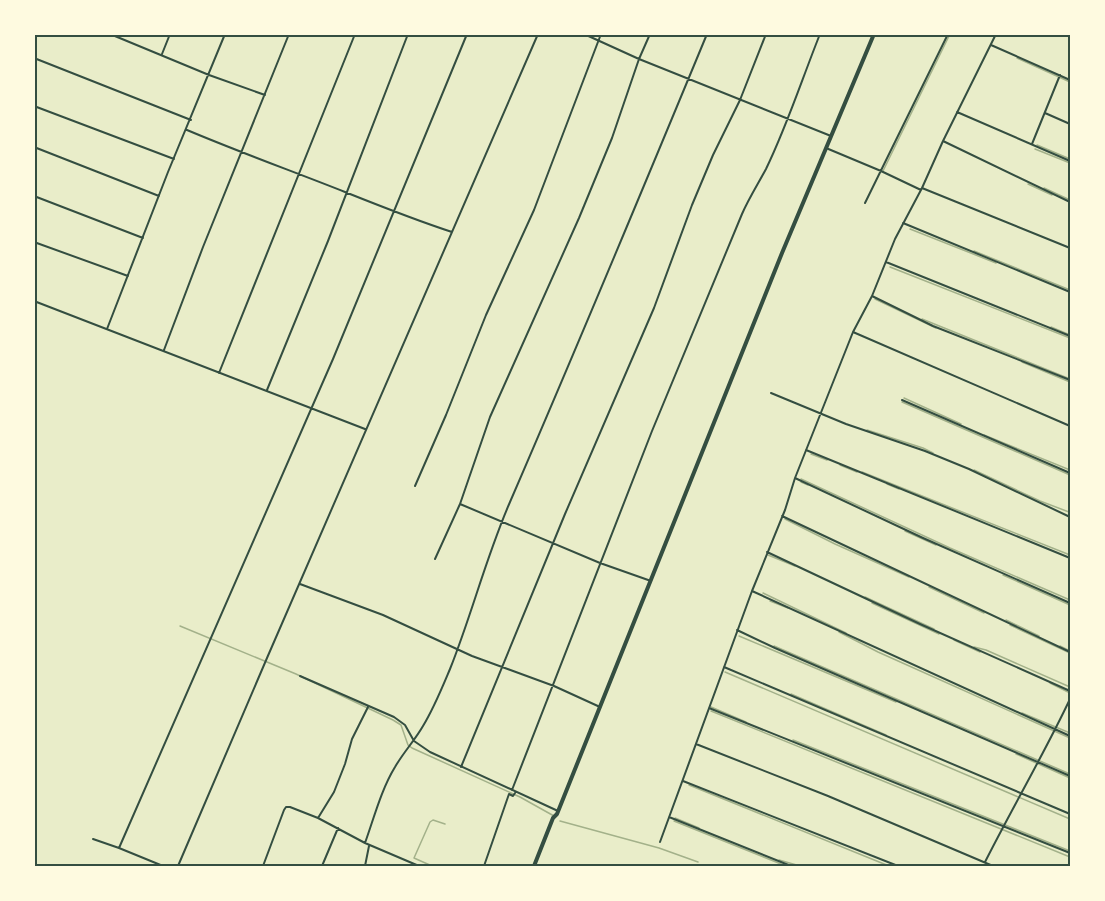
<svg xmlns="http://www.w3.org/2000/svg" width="1105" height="901" font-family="'IBM Plex Sans',sans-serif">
  <rect width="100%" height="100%" fill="#e9edc9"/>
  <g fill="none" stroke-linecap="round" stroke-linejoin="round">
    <path stroke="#a3b18a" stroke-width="1.5" d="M1017 58 1070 82
      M1037 145 1070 159
      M1035 149 1070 163
      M883 171 950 34
      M1028 184 1052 195
      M1044 188 1070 200
      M910 229 996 263
      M974 251 1070 290
      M890 267 1070 338
      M875 299 936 328
      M922 319 1070 379
      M1051 327 1070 335
      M1022 362 1070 382
      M904 398 961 424
      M902 402 1070 475
      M867 430 923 448 933 453
      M984 435 1070 470
      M811 454 827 460
      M840 465 857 472
      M974 470 1040 501 1069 512
      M862 472 1070 555
      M801 479 950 548 1070 600
      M801 482 808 485
      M887 484 899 489
      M785 519 835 544 909 577
      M905 531 936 545
      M768 555 795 566
      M1003 575 1070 605
      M929 587 984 613
      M763 593 846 633
      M865 597 934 629
      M770 601 788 608
      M872 603 939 634
      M1006 620 1039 636
      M1010 625 1070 653
      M180 626 296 674 393 720 401 725 408 745 412 748 520 797 554 816
      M839 632 878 652 1070 738
      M739 636 896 702
      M954 640 980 652
      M774 646 1070 774
      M1060 646 1070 651
      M974 647 986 650 1070 687
      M725 672 1070 819
      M1050 683 1070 693
      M791 694 886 735
      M711 707 746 722
      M711 711 1070 857
      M1022 713 1070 733
      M793 740 1070 851
      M1016 754 1070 778
      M689 785 889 866
      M675 818 699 828
      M560 821 659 848 698 862
      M674 821 786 866
      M779 860 800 866
      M432 866 414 858 430 822 433 820 445 824"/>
    <path stroke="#344e41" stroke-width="2" d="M110 34 209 75 265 95
      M584 34 639 59 831 136
      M1069 34 1070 35
      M991 45 1070 80
      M162 54 170 34
      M34 58 191 120
      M34 106 174 159
      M957 112 1070 161
      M1045 113 1070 124
      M187 130C239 152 292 171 345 192 380 206 415 220 452 232
      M943 141 1070 202
      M1032 144 1060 75
      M34 147 159 196
      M826 148 881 171 921 190
      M922 188 1070 248
      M34 196 143 238
      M865 203 948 34
      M903 223 1070 292
      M34 242 128 276
      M886 262 1070 336
      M872 296 933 326 1070 380
      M34 301 365 429
      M107 329 168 172 225 34
      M853 332 1070 426
      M164 350 203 247 289 34
      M219 373 355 34
      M267 390 328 241 408 34
      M771 393 846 424 925 451 969 469 1070 517
      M902 400 1070 473
      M806 450 1070 558
      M795 478 923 538 1070 603
      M415 486 446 415 486 315 534 210 601 34
      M460 504 600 563 651 581
      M782 516 1070 652
      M767 552 920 624 1070 691
      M435 559 460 504 490 417 579 218 612 138 639 59 650 34
      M300 584 383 615 472 656 554 686 600 707
      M752 591 1070 736
      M737 630 775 648 1070 776
      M724 667 1070 814
      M300 676 394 717 405 725 414 741 430 752 558 811
      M709 708 1070 853
      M696 744 828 796 993 866
      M461 767 565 514 654 308 692 205 713 155 740 100 766 34
      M683 781 898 866
      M512 790 652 431 742 214C749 198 758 184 766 169 787 126 802 79 820 34
      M669 817 791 866
      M318 818 334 792 345 764 352 739 368 707
      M93 839 119 848
      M660 842 752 591 785 510 795 478 853 332 872 296 895 239 922 188 943 141 996 34
      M365 843C374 818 381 790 395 767 403 753 415 740 423 726 434 708 442 688 450 669 472 614 486 557 510 502 577 347 642 191 707 34
      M163 866 119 848 333 359 467 34
      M178 866 267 658 538 34
      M263 866 284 810 286 807H290L318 818 365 843 419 866
      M322 866 338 828
      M365 866 369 846
      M484 866 509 794 513 796 515 793
      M983 866C1011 810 1043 756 1070 699"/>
    <path stroke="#344e41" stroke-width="4" d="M534 866 553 818 557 814 782 253 874 34"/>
  </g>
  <rect width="1105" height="901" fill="none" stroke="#fefae0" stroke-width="72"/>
  <rect x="36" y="36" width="1033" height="829" fill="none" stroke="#344e41" stroke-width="2"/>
</svg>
